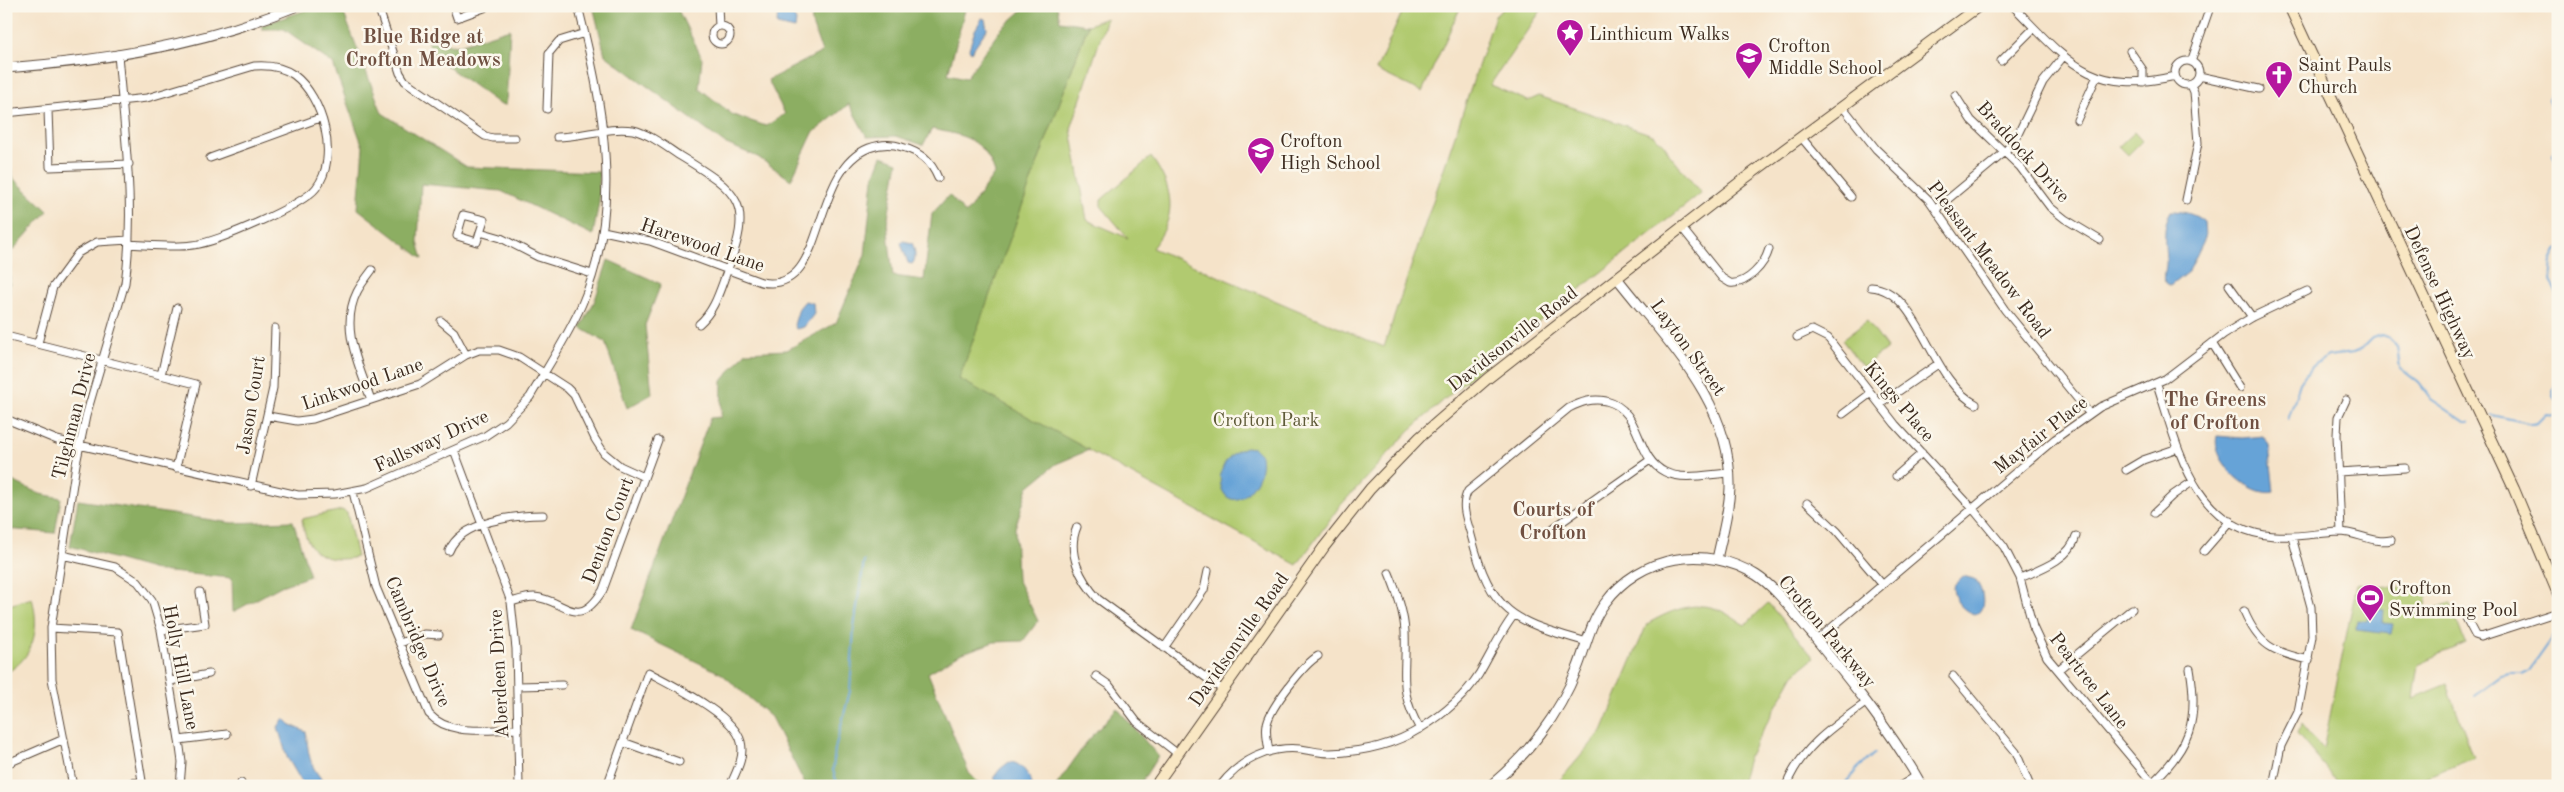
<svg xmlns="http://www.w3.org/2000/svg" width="2564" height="792" font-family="'Old Standard TT',serif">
  <rect width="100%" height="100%" fill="#fbf7ec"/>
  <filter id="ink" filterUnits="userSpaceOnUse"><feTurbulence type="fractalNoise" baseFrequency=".02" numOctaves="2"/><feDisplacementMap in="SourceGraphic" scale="10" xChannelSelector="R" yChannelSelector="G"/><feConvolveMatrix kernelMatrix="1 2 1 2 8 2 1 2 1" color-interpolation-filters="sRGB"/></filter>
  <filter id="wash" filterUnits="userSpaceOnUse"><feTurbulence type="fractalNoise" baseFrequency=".0096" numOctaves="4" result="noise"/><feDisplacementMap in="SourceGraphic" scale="20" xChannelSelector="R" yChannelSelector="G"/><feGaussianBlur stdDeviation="1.12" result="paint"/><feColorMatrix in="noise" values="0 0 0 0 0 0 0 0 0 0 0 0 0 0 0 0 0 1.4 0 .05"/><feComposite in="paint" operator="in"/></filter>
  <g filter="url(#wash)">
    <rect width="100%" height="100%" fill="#f5e3c9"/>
    <path fill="#b1ca70" stroke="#767a47" d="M1405 6H1461L1422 92 1376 70Z
      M1506 6H1544L1490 85 1528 101 1539 96 1653 135 1664 144 1669 154 1701 193 1479 369 1409 431 1339 507 1297 565 958 379 1088 25 1107 18 1071 129 1087 220 1128 238 1101 206V200L1151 157C1174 188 1178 217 1152 248L1384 347 1495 16Z
      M2134 132 2142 141 2128 155 2119 146Z
      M1867 321 1887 348 1863 367 1842 340Z
      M342 510 347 513 357 557C324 564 306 553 302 519Z
      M2357 583 2428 591 2425 612 2450 603 2465 643 2418 664 2413 698 2447 684 2474 758 2402 786H2341L2297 734 2302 724 2323 750Z
      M32 598C40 628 35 657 6 673V606Z
      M1768 603 1814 658 1794 674 1749 755 1740 786H1555L1602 731 1647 624C1666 613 1691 601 1714 608 1725 611 1735 620 1745 625Z"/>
    <path fill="#8cae62" stroke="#646c40" d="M318 6H341L382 113 467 167 599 172V202L593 235 501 191 421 184 418 242 423 259 358 209 363 147 333 64 284 29H262V25Z
      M593 6H676L702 58 699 88 733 115 766 126 785 114 768 80 822 52 812 24 811 6H966L948 74 966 78 1001 29 1027 6H1057L1060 21 1088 25 959 379 1089 450 1056 464 1028 487 1015 528 1017 579 1038 621 1023 641 994 642 960 654 928 673 969 773 982 786H806L771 717 722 674 631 630 710 418 721 417 722 381 746 352 787 350 836 323 865 255 873 179 882 156 898 162 887 223 893 276 924 280 932 214 949 195 966 214 995 173C983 138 966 136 932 129L923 145 896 136 867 137 849 104 813 133 791 180 758 157 724 143 605 55Z
      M510 29 506 105 499 104 433 56 428 40 456 46Z
      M6 156 14 179 48 211 11 252 9 295H6Z
      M608 260 661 284 645 325 652 394 627 408 605 342 581 328 595 300Z
      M6 478 40 494 61 498 55 533 6 529Z
      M78 500 232 523 293 521 310 576 281 586 233 612 232 578 159 571 70 546Z
      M1117 708 1158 756 1139 786H1056L1086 743Z"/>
    <path fill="#66a3d7" stroke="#50667a" d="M778 6H788L796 21 795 29 777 25Z
      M982 18 985 19 987 29 971 52 969 49 975 30Z
      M2171 211C2182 211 2196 214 2204 222L2205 238 2189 271 2170 286 2165 283C2163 275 2167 267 2166 259 2165 244 2162 225 2171 211Z
      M903 241 912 243C915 249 917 259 912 264L908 263 901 243Z
      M805 301 813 303 814 314 804 327 796 329 794 325 799 308Z
      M2217 436 2242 438 2263 436 2269 445 2274 492C2251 498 2210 460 2217 436Z
      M1246 447 1254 448 1261 455C1263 467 1260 478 1252 488 1223 525 1201 462 1246 447Z
      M1963 576 1974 579C1982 586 1987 605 1978 613L1974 614C1961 610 1953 599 1953 586Z
      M2369 608 2384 610 2383 623 2393 624 2391 634 2356 630 2357 620 2367 621Z
      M284 718 291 725 306 732C309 757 309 767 328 786H304L287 757 278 727Z
      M1009 762C1021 762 1030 775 1032 786H998L994 777 1000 769Z"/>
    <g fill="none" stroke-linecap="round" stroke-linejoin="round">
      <path stroke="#66a3d7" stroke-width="2" d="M2558 91 2551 94 2548 99C2555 117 2561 137 2553 155L2558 164
        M2558 249 2552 260 2550 280 2558 296
        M2558 301 2556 311 2558 316
        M2558 379C2554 388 2550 393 2558 402
        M2492 415 2533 424 2537 423 2545 415 2558 416
        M2288 420 2300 383 2312 366 2328 356 2353 353 2360 350 2372 338 2382 335 2388 337 2397 347 2400 368 2419 383 2431 399 2465 422H2470
        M2474 696 2501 676 2508 674H2522L2530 670 2558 630
        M838 786 833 770 835 749 850 691 854 627 864 561
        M1843 786 1858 768 1875 753"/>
    </g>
  </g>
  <g filter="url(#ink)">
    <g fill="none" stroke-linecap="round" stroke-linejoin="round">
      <defs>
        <path id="minor" d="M378 6 400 73 405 81 485 136 493 138H515
          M453 6 457 18 484 8 483 6
          M718 6 719 26
          M2013 6C2067 61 2091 96 2175 76
          M712 35a9 9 0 1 1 18 0a9 9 0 1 1-18 0Z
          M2130 51 2143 70V82
          M2175 73a12 12 0 1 1 24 0a12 12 0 1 1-24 0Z
          M2001 61 2034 28
          M2191 62 2209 10
          M2199 76 2259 89
          M1955 95 1971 120 2020 167 2050 207 2065 219 2100 240
          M1842 106 1876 149 1929 200 2005 310 2089 413
          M547 109 549 53 559 41 585 33
          M48 110 50 167 129 164
          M6 113 147 98 254 66C267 65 283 67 294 75 323 97 340 158 316 188 303 205 216 243 193 245 173 248 150 245 129 244
          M2077 120 2097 76
          M557 137C582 137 609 126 633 130 650 134 666 147 680 156 741 193 754 203 726 274 719 293 714 311 699 324
          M1801 137 1851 197
          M210 158 320 118
          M2186 200 2198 143 2194 92 2191 85
          M1936 209 2005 152 2018 134 2043 82 2063 57
          M1682 228 1722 278 1730 283C1747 285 1765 264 1769 249
          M603 231 650 241 761 282C829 296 808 172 869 148 880 144 891 143 902 147 920 152 931 161 938 178
          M480 232 477 242 457 236 463 215 484 220 480 232 501 238 538 257 592 274
          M2229 285 2252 317
          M1871 287C1920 290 1930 381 1976 404
          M441 321 454 332 466 355
          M6 336 196 384 176 468
          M1797 337 1812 330 1828 338 1895 424 1973 509 2004 547 2020 578 2033 627 2047 657 2155 786
          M38 343 53 287 78 253 97 242 129 240
          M2212 343 2240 388
          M161 375 177 308
          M2157 384C2178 447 2193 530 2274 536 2296 538 2318 533 2339 532 2358 532 2373 544 2391 540
          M371 400C360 367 339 328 357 292 361 284 367 277 372 270
          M1880 404 1938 364
          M1843 414 1871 393
          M268 416 297 421 313 419 420 384 466 355 479 350H499L519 357 567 388 574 395 595 439 604 453 620 466 644 477
          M6 419 57 440 298 495 335 494 367 488 485 436 506 422 530 397C548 366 568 336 582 304 624 207 603 105 578 6
          M454 450 511 602 516 649 519 786
          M2126 470 2143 460 2178 448
          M2338 472 2405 468
          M1896 476 1922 453
          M251 486 273 388 275 328
          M353 492 376 587 429 714C450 737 489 729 518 729
          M1807 503 1837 531 1882 584
          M2154 513 2173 495 2192 482
          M1077 527C1066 553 1081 580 1098 599L1223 690
          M1552 529 1650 460
          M2341 532 2337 435 2338 417 2346 400
          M449 551C461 521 516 515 543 515
          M2204 551 2230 521
          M62 555 115 567 138 582 152 600 161 630 179 740 182 762 180 786
          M1389 573C1397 592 1404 611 1405 632 1407 674 1397 689 1420 729
          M2020 578C2041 569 2070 559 2076 536
          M511 602C518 600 527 597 534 597 565 599 577 632 603 590L658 440
          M2244 611C2259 646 2273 652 2309 660
          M2466 618 2475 635 2481 637 2558 612
          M51 628 118 632 142 781 118 786
          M161 630 205 624 200 592
          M1817 640 2055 439 2100 407 2165 379 2224 334 2252 317 2307 291
          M1587 642C1513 621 1491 614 1471 535 1467 520 1460 505 1468 491L1569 408C1581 402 1592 398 1606 401 1643 410 1634 457 1665 472 1683 481 1710 474 1730 473
          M400 643 425 634 439 635
          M1164 648 1204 590 1208 571
          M2058 670 2132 609
          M1096 676 1109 685 1137 722 1178 754
          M1953 676 2016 752 2030 786
          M170 681 209 674
          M517 686 562 685
          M179 740 227 734
          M623 742 679 762
          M1269 752C1268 743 1265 733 1267 724 1270 708 1304 664 1318 656
          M6 764 64 739
          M2152 783C2190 747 2199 721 2190 669
          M181 784 195 786
          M73 786 52 679 51 628 76 464 86 416 125 283C136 206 124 131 118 54
          M241 786V783
          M607 786 648 672C672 685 735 715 741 742 745 757 736 772 730 786
          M1220 786C1239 761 1268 746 1300 749 1310 750 1319 753 1330 753 1362 752 1394 745 1421 728 1444 714 1465 696 1479 674 1491 654 1500 633 1514 615
          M1786 786C1801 747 1835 725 1867 702
          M1900 786 1916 776
          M2273 786 2281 746 2298 712 2312 636 2311 607 2292 537"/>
        <path id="tertiary" d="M6 68C102 61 208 43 297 6
          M1617 278C1666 341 1732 402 1730 488 1729 512 1722 535 1717 559
          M1490 786C1529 753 1558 717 1577 669 1586 647 1590 623 1605 603 1640 555 1706 544 1756 575 1778 589 1794 614 1811 633 1851 682 1891 730 1922 786"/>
        <path id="secondary" d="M2289 6 2514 489 2558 594
          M1155 786 1324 547 1370 489 1420 437 1487 379 1740 182 1979 6"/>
      </defs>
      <use href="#minor" stroke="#574638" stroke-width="9"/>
      <use href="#tertiary" stroke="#574638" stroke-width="11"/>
      <use href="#secondary" stroke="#574638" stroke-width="12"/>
      <use href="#minor" stroke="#fff" stroke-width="7"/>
      <use href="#tertiary" stroke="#fff" stroke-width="9"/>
      <use href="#secondary" stroke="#f9e7c3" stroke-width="10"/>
    </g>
  </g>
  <defs>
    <symbol id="sight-pin" viewBox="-11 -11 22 30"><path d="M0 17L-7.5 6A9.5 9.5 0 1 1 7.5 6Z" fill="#b5179e" stroke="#fbf7ec"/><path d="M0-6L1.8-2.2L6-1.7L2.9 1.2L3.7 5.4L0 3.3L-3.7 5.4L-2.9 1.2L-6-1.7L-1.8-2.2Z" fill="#fff"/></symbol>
    <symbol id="school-pin" viewBox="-11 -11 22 30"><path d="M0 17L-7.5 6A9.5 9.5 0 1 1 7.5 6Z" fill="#b5179e" stroke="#fbf7ec"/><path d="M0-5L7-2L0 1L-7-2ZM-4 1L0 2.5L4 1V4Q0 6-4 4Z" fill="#fff"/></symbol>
    <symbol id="church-pin" viewBox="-11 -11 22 30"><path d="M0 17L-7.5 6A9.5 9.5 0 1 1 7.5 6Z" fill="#b5179e" stroke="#fbf7ec"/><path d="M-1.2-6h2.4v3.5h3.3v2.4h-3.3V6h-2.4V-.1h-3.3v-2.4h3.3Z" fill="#fff"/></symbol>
    <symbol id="stadium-pin" viewBox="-11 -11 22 30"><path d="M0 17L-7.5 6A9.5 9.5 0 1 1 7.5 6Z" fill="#b5179e" stroke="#fbf7ec"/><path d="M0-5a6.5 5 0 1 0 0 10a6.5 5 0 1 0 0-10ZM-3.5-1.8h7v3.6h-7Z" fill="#fff"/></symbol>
  </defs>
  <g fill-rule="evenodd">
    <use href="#sight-pin" x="1554" y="17" width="32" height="43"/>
    <use href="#school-pin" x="1733" y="40" width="32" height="43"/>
    <use href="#church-pin" x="2263" y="59" width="32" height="43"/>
    <use href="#school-pin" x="1245" y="135" width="32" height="43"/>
    <use href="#stadium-pin" x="2354" y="582" width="32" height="43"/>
  </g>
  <g text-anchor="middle" stroke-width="5" stroke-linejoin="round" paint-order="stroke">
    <g font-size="19" fill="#3b2a1e" stroke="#fbf7ec" text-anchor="start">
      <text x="1589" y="40">Linthicum Walks</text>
      <text x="1768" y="52">Crofton<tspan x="1768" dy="22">Middle School</tspan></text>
      <text x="2298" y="71">Saint Pauls<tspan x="2298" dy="22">Church</tspan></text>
      <text x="1280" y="147">Crofton<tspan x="1280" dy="22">High School</tspan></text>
      <text x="2389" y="594">Crofton<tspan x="2389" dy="22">Swimming Pool</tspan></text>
    </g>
    <g font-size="19" fill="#3b2a1e" stroke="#fbf7ec">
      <text transform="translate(2024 151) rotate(48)" y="7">Braddock Drive</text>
      <text transform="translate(703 244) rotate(19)" y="7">Harewood Lane</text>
      <text transform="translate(1990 259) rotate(53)" y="7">Pleasant Meadow Road</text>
      <text transform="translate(2441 292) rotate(65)" y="7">Defense Highway</text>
      <text transform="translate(1512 338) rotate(-38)" y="7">Davidsonville Road</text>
      <text transform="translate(1689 347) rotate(54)" y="7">Layton Street</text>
      <text transform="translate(362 383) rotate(-19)" y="7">Linkwood Lane</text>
      <text transform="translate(1900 401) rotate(50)" y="7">Kings Place</text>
      <text transform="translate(250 405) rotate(-81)" y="7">Jason Court</text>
      <text transform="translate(73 416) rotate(-76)" y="7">Tilghman Drive</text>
      <text transform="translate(2040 434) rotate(-38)" y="7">Mayfair Place</text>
      <text transform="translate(431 440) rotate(-25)" y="7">Fallsway Drive</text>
      <text transform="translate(607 530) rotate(-69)" y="7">Denton Court</text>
      <text transform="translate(1828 631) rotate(50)" y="7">Crofton Parkway</text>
      <text transform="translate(1238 639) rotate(-55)" y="7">Davidsonville Road</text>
      <text transform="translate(419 641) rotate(67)" y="7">Cambridge Drive</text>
      <text transform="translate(182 667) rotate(79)" y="7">Holly Hill Lane</text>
      <text transform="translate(498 674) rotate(-93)" y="7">Aberdeen Drive</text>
      <text transform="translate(2090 680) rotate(52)" y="7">Peartree Lane</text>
    </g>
    <g font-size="19" fill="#5e5a37" stroke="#fbf7ec">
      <text x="1266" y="426">Crofton Park</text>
    </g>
    <g font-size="20" font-weight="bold" fill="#705041" stroke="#fbf7ec">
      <text x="423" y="43">Blue Ridge at<tspan x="423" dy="23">Crofton Meadows</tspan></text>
      <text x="2215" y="406">The Greens<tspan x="2215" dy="23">of Crofton</tspan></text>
      <text x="1553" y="516">Courts of<tspan x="1553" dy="23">Crofton</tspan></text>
    </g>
  </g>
  <rect width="2564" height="792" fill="none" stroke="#fbf7ec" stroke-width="25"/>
</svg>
